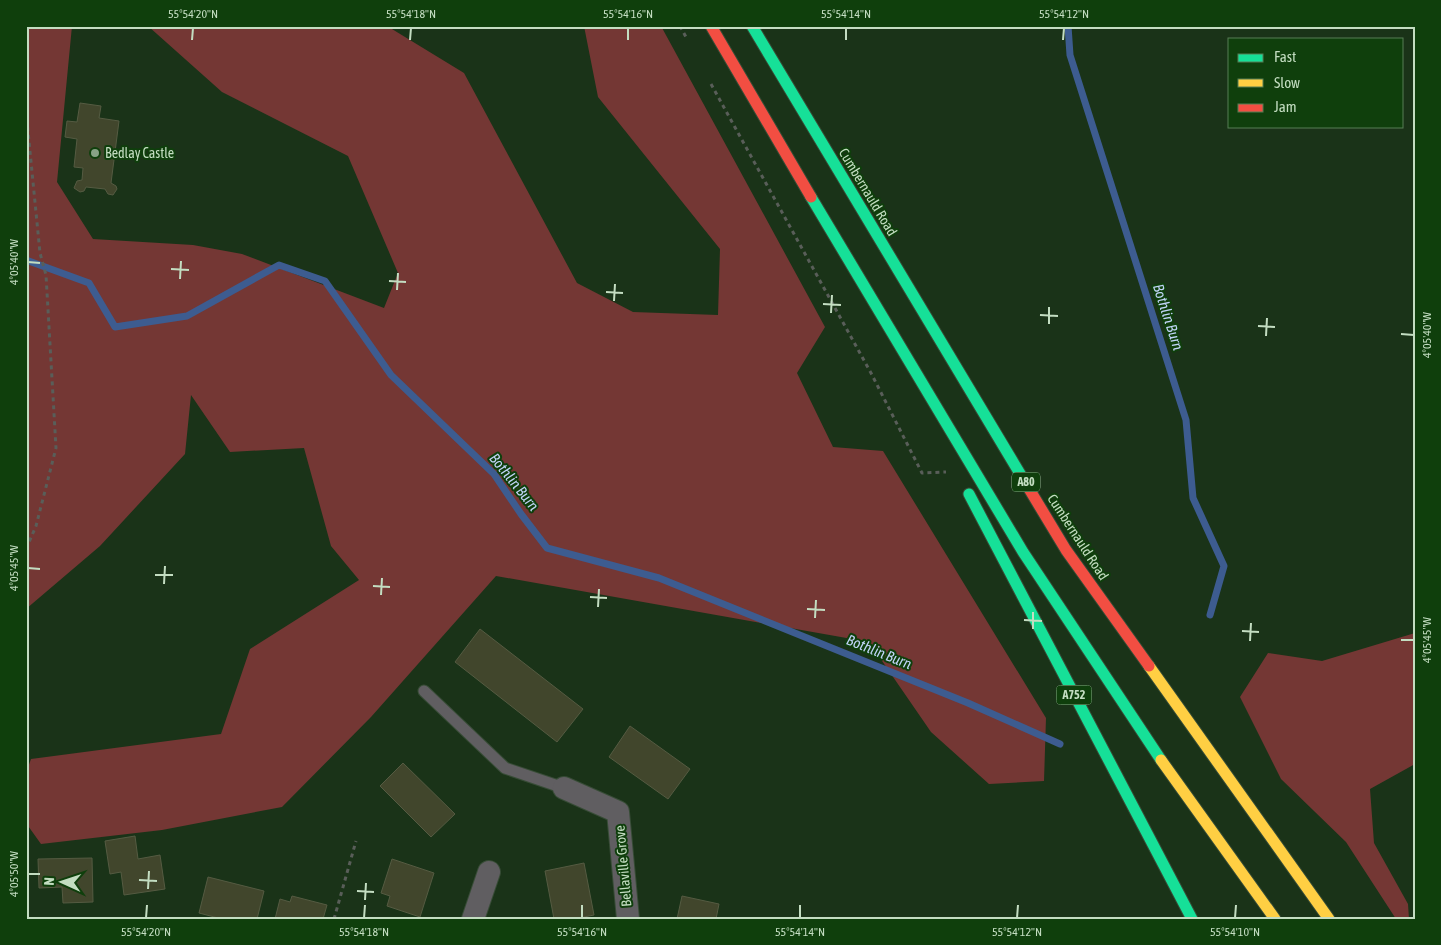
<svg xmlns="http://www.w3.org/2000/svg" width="1441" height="945" font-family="'Asap Condensed',sans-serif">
  <rect width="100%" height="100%" fill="#1a3318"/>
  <path fill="#743734" d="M26 26H72L57 182 93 239 193 245 242 254 384 308 398 273 348 156 222 92 148 26H387L464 73 577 283 633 312 718 315 720 249 598 97 584 26H661L825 327 797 373 833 447 883 451 1046 718 1044 781 989 784 931 732 869 642 496 576 371 717 282 807 162 830 41 844 26 823V773L31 759 221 734 250 649 359 580 331 546 304 448 230 452 191 395 185 454 100 546 26 609Z
    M1415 633V764L1370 789 1374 843 1408 904 1409 919H1396L1346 842 1281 779 1240 697 1268 653 1322 661Z"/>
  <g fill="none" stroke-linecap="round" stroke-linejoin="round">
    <path stroke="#3d5c90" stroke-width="7" d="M1068 26 1070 55 1186 420 1193 498 1224 566 1210 615
      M26 260 89 283 115 327 187 316 279 265 325 281 391 375 494 474 521 514 547 548 659 578 968 703 1060 744"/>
  </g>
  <path fill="#41462c" stroke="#555b42" d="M80 103 101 106 99 118 119 121 111 183 116 186 117 189 113 195 108 194 105 189 86 187 84 191 80 192 74 188 77 181 82 180 83 168 74 167 77 139 65 137 67 121 77 122Z
    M480 629 583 709 557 742 455 662Z
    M630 726 690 769 668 799 609 757Z
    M403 763 455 814 431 837 380 786Z
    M135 836 138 859 160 855 165 889 124 895 121 872 110 874 105 841Z
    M92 858 93 902 63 903 62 887 39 888 38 859Z
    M392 859 434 873 420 917 387 906 390 896 381 893Z
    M584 863 594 915 574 919H554L545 871Z
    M208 877 264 891 257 919H222L199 913Z
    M292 896 327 905 323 919H275L280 899 290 902Z
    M682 896 719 904 716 919H677Z"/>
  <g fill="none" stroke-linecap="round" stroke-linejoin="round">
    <defs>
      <path id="lane" d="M424 691 505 768 564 788"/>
      <path id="street" d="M564 788 618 812 628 919
        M473 919 489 872"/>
      <path id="fast" d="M752 26 1028 487
        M811 197 1023 552 1161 760
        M969 494 1192 919"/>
      <path id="slow" d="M1149 666 1329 919
        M1161 760 1275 919"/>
      <path id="jam" d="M711 26 811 197
        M1028 487 1066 550 1149 666"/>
    </defs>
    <use href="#lane" stroke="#374c36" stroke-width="13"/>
    <use href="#street" stroke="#374c36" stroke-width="24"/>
    <use href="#fast" stroke="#374c36" stroke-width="13"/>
    <use href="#slow" stroke="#374c36" stroke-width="13"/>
    <use href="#jam" stroke="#374c36" stroke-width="13"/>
    <path stroke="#595e59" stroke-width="3" stroke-dasharray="4 4" stroke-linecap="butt" d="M680 26 687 39
      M711 84 871 373 922 473 946 472
      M26 111 40 253 46 275 56 448 36 526 26 549
      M334 919 356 841"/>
    <use href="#lane" stroke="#605e61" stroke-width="11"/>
    <use href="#street" stroke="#605e61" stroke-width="22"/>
    <use href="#fast" stroke="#16e098" stroke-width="11"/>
    <use href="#slow" stroke="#ffcf43" stroke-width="11"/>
    <use href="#jam" stroke="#f24e42" stroke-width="11"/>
  </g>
  <path fill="none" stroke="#c3ddc1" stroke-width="2" d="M192 40 193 28M410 40 411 28M628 40V28M846 40V28M1063 40 1064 28M28 262 40 263M171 269 189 270M180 279 181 261M389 281 406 282M397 290 398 273M606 292 623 293M614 301 615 284M823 304 841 305M831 313 832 295M1040 315 1058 316M1049 324V307M1258 326 1275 327M1401 334 1414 335M1266 336 1267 318M28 568 40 569M155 575H173M164 584 165 566M373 586 390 587M381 595 382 578M590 597 607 598M598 607 599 589M807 609 825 610M815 618 816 600M1024 620 1042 621M1033 629V612M1242 631 1259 632M1401 640H1414M1250 641 1251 623M28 874H40M139 880 157 881M148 889 149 871M357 891 374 892M365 900 366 883M146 918 147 905M364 918 365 905M582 918V905M800 918V905M1017 918 1018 905M1235 918 1236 905"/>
  <circle fill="#88a286" stroke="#0f3f0c" stroke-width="2" cx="95" cy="153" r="5"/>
  <g text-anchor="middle" stroke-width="4" stroke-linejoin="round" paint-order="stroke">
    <g fill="#0f3f0c" stroke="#8dae8b" stroke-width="1">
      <rect x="1012" y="472.5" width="28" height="19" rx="4"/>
      <rect x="1056.5" y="685.5" width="35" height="19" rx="4"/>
    </g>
    <g font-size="12" font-weight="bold" fill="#c3ddc1">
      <text x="1026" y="486">A80</text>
      <text x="1074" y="699">A752</text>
    </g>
    <g font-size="14" fill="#c3ddc1" stroke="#0f3f0c" text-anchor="start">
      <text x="105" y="158">Bedlay Castle</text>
    </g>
    <g font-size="14" fill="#c3ddc1" stroke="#0f3f0c">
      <text transform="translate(868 192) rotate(59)" y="5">Cumbernauld Road</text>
      <text transform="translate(1078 537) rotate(57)" y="5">Cumbernauld Road</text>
      <text transform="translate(623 866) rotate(-95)" y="5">Bellaville Grove</text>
    </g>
    <g font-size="15" font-style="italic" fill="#c1d4f7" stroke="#0f3f0c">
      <text transform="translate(1168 317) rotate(72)" y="5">Bothlin Burn</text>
      <text transform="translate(514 482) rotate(51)" y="5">Bothlin Burn</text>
      <text transform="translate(879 652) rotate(22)" y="5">Bothlin Burn</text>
    </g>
  </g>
  <rect width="1441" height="945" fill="none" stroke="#0f3f0c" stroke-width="55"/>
  <rect x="1228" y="38" width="175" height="90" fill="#0f3f0c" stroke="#577e54"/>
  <rect x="1238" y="54" width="25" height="8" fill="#16e098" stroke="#577e54"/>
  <text x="1274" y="62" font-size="15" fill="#c3ddc1">Fast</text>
  <rect x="1238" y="79" width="25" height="8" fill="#ffcf43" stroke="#577e54"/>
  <text x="1274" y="88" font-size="15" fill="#c3ddc1">Slow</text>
  <rect x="1238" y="104" width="25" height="8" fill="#f24e42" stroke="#577e54"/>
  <text x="1274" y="112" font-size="15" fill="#c3ddc1">Jam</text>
  <g transform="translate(62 882) rotate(273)" stroke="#0f3f0c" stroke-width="4" paint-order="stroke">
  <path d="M0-4L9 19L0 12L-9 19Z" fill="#c3ddc1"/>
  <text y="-8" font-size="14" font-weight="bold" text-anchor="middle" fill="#c3ddc1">N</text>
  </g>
  <rect x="28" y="28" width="1386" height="890" fill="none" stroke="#c3ddc1" stroke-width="2"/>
  <g font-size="12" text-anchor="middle" fill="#c3ddc1">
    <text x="193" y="18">55°54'20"N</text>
    <text x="411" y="18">55°54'18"N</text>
    <text x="628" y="18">55°54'16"N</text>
    <text x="846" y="18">55°54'14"N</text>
    <text x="1064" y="18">55°54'12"N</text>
    <text transform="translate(14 262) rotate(-90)" y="4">4°05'40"W</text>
    <text transform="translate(1427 335) rotate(-90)" y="4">4°05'40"W</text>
    <text transform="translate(14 568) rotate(-90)" y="4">4°05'45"W</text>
    <text transform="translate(1427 640) rotate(-90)" y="4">4°05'45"W</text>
    <text transform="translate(14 874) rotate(-90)" y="4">4°05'50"W</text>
    <text x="146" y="936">55°54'20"N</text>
    <text x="364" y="936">55°54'18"N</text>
    <text x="582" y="936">55°54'16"N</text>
    <text x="800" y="936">55°54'14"N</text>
    <text x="1017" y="936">55°54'12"N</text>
    <text x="1235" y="936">55°54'10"N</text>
  </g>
</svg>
